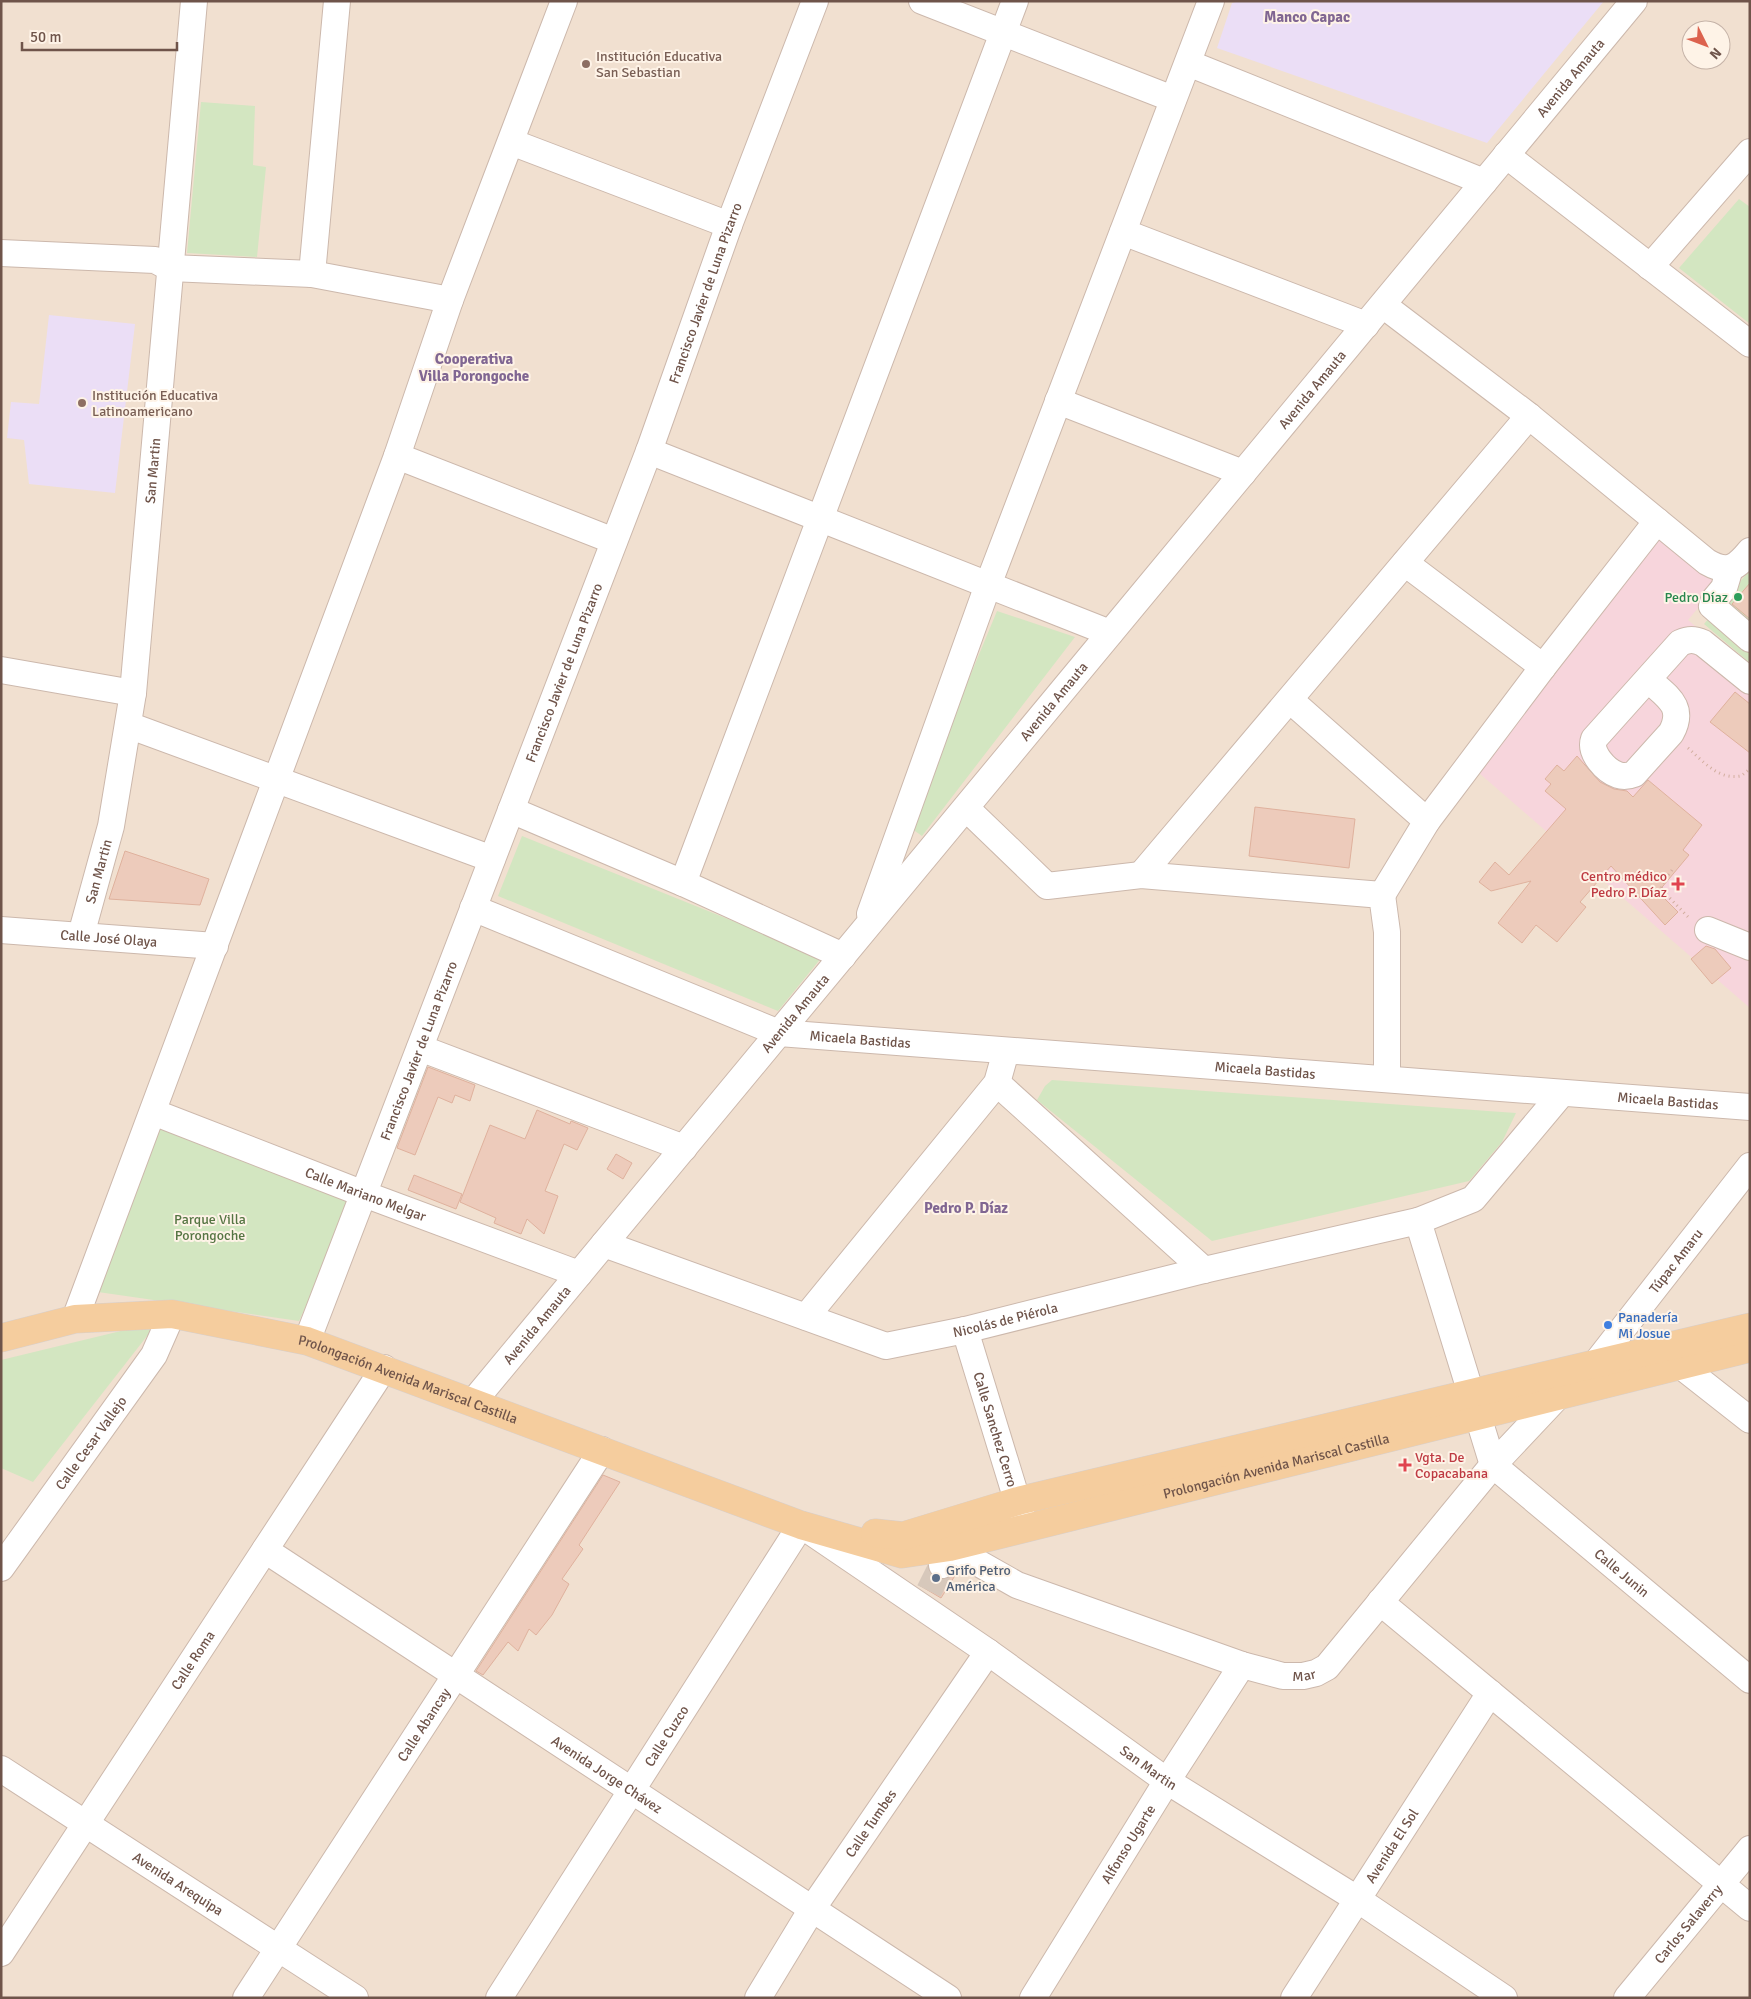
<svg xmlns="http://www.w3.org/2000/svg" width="1751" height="1999" font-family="Signika,sans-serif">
  <rect width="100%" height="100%" fill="#faeee1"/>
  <path fill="#f1e0d0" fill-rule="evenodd" d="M1 1H1750V1998H1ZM1691 30H1721V60H1691Z"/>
  <path fill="#ebdef6" d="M1239 1H1604L1487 143 1217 48 1232 3Z
    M49 315 135 324 115 493 29 484 24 440 7 438 11 402 39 404Z"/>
  <path fill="#f7d5dc" d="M1660 535 1717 585 1688 620 1750 673V1008L1464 760Z"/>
  <path fill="#d3e6c1" d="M201 102 255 106 253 165 266 167 257 257 187 253Z
    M1739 199 1750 207V324L1679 268Z
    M1750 570V663L1704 624Z
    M997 611 1075 637 922 836 908 826Z
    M522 836 822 957 778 1011 498 896Z
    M1052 1080 1516 1113 1502 1142 1469 1181 1212 1241 1037 1100 1045 1086Z
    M161 1124 357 1196 299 1321 98 1292Z
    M158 1322 33 1482 1 1468V1360Z"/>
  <path fill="#edcbbb" stroke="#dfb19d" d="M1750 583V619L1732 604Z
    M1735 692 1750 704V753L1710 722Z
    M1577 756 1600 782 1614 789 1627 791 1633 797 1648 780 1702 825 1683 850 1689 855 1658 892 1678 912 1665 925 1611 866 1580 902 1586 907 1557 942 1536 925 1522 943 1498 923 1531 881 1491 891 1479 882 1495 862 1509 875 1566 809 1545 791 1551 784 1545 779 1557 765 1564 771Z
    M1255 807 1355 819 1349 868 1249 856Z
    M125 851 209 879 200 905 109 899Z
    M1706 946 1715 949 1731 968 1712 984 1691 959Z
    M428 1067 475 1085 470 1101 455 1095 452 1103 438 1097 415 1155 397 1148Z
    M537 1110 570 1124 571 1121 588 1128 577 1150 564 1144 545 1191 558 1196 544 1234 527 1219 521 1234 494 1223 496 1218 460 1202 490 1125 525 1139Z
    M616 1154 632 1163 623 1179 607 1169Z
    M414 1175 462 1194 456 1209 408 1190Z
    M603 1475 620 1482 579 1545 583 1549 562 1579 569 1584 552 1615 536 1635 529 1629 518 1651 508 1642 483 1675 476 1671Z
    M928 1570 935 1578 943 1580 950 1577 954 1573 956 1574 941 1598 919 1585Z"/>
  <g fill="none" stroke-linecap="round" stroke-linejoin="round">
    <path stroke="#d7c8bb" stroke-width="26" stroke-dasharray="26 13" stroke-linecap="butt" d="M929 1591 942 1565"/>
    <defs>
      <g id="minor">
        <path d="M922 1 1173 99"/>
        <path d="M1188 63 1484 182"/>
        <path d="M511 142 729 225"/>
        <path d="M1506 155 1750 344"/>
        <path d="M1123 232 1366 325"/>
        <path d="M1 253 155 260 170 268 312 274 450 300"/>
        <path d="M1650 267 1750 152"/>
        <path d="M312 274 337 1"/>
        <path d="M1383 305 1529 416 1707 562C1728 574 1736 568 1750 551"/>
        <path d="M1058 401 1243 473"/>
        <path d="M649 451 1110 633"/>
        <path d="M397 456 614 541"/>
        <path d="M1405 563 1543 667"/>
        <path d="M1730 568 1724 588 1714 600 1712 606 1750 639"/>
        <path d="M1 670 133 693"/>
        <path d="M1649 680C1666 696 1686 706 1671 733L1634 774C1629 776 1624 777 1618 775 1606 771 1589 753 1594 739L1680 643C1689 639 1694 639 1703 643L1750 681"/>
        <path d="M1290 700 1427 821"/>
        <path d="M128 725 492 859"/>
        <path d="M966 808 1047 886 1141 875 1382 895 1387 932V1079"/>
        <path d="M511 810 683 883 843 956"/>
        <path d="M1141 875 1529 416"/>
        <path d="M683 883 1015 1"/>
        <path d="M1382 895 1427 821 1543 667 1657 521"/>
        <path id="s1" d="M473 908 779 1033 1750 1107"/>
        <path d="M870 914 988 585 1211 1"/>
        <path id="s2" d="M1 930 215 946"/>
        <path d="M1708 930 1750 947"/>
        <path id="s3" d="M81 935 111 826 133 693 194 1"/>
        <path d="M420 1048 684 1148"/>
        <path d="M997 1083 1204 1270"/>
        <path id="s4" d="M153 1112 364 1194 579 1274"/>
        <path id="s5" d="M604 1244 886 1346 965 1330 1204 1270 1418 1221"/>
        <path d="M806 1317 997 1083 1006 1051"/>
        <path d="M75 1319 397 456 450 300 564 1"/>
        <path id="s6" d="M965 1330 1024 1523"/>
        <path id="s7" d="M307 1341 649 451 729 225 815 1"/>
        <path d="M1674 1348 1680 1365 1750 1420"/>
        <path id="s8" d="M473 1402 1634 1"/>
        <path d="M1493 1465 1418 1221 1473 1199 1562 1093"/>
        <path id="s9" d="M1493 1465 1750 1680"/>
        <path id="s10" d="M265 1550 948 1998"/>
        <path id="s11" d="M942 1565 950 1547 1017 1585 1242 1665 1283 1676H1303L1316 1673 1327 1667 1493 1465 1557 1397 1596 1363 1750 1166"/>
        <path id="s12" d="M1 1568 154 1355 172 1314"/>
        <path d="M1380 1602 1750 1908"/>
        <path id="s13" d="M1 1769 355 1998"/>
        <path id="s14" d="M1 1953 384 1368"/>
        <path id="s15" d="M246 1998 602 1450"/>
        <path id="s16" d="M499 1998 801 1525 988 1652 1167 1781 1357 1899 1504 1998"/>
        <path id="s17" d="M758 1998 812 1909 988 1652"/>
        <path id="s18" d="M1033 1998 1167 1781 1242 1665"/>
        <path id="s19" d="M1294 1998 1490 1693"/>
        <path id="s20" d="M1627 1998 1750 1849"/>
      </g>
      <g id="major">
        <path id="s21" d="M1 1338 75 1319 172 1314 307 1341 801 1525 902 1554 950 1547 1750 1348"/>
        <path d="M875 1533 903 1536 1018 1501 1750 1327"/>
      </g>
    </defs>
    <use href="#minor" stroke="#ccb8ac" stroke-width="28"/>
    <use href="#major" stroke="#d7cfcc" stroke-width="29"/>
    <path stroke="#d2ae9f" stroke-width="3" stroke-dasharray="1 4" stroke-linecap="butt" d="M1688 748C1704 762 1718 780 1741 776L1750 769
      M1672 870 1662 884 1661 889 1690 919"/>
    <use href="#minor" stroke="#fff" stroke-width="26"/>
    <use href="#major" stroke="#f5cd9e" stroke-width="28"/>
  </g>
  <g fill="#8d6e63" stroke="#fef3e7" stroke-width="2">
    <circle cx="586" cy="64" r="5"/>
    <circle cx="82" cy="403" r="5"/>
  </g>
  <circle fill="#2e9e5b" stroke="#fef3e7" stroke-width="2" cx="1738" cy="597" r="5"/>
  <g fill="#e0444e" stroke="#fef3e7" stroke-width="2">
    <path d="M1675.5 876.5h5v5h5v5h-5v5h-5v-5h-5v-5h5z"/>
    <path d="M1402.5 1457.5h5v5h5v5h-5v5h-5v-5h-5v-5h5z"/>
  </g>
  <circle fill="#3f7fe0" stroke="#fef3e7" stroke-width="2" cx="1608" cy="1325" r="5"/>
  <circle fill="#5c6f8a" stroke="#fef3e7" stroke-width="2" cx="936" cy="1578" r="5"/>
  <g text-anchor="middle" stroke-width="4" stroke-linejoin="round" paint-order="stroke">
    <g font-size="14" fill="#785e54" stroke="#fef3e7" text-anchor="start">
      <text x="596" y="61">Institución Educativa<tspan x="596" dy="16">San Sebastian</tspan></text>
      <text x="92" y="400">Institución Educativa<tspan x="92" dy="16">Latinoamericano</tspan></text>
    </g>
    <g font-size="14" fill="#6f544a" stroke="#fef3e7">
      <text dy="5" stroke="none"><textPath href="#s8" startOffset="1720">Avenida Amauta</textPath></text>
      <text dy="5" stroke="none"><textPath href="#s7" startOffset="1121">Francisco Javier de Luna Pizarro</textPath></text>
      <text dy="5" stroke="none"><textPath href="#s8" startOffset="1315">Avenida Amauta</textPath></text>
      <text dy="5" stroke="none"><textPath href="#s3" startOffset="471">San Martin</textPath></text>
      <text dy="5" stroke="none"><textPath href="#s7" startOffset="716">Francisco Javier de Luna Pizarro</textPath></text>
      <text dy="5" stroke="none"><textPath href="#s8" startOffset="910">Avenida Amauta</textPath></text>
      <text dy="5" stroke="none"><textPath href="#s3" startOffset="66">San Martin</textPath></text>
      <text dy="5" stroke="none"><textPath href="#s2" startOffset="108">Calle José Olaya</textPath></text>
      <text dy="5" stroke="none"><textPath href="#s8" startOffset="505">Avenida Amauta</textPath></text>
      <text dy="5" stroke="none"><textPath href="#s1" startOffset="412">Micaela Bastidas</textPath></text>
      <text dy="5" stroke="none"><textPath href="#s7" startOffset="311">Francisco Javier de Luna Pizarro</textPath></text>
      <text dy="5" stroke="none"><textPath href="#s1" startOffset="818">Micaela Bastidas</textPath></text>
      <text dy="5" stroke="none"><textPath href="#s1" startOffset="1222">Micaela Bastidas</textPath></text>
      <text dy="5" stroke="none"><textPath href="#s4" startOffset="228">Calle Mariano Melgar</textPath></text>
      <text dy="5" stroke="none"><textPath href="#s11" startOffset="960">Túpac Amaru</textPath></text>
      <text dy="5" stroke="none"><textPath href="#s5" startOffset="422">Nicolás de Piérola</textPath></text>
      <text dy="5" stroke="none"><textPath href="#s8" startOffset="100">Avenida Amauta</textPath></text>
      <text dy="5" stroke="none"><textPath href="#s21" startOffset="419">Prolongación Avenida Mariscal Castilla</textPath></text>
      <text dy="5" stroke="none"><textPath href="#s6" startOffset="104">Calle Sanchez Cerro</textPath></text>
      <text dy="5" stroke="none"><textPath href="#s12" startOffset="154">Calle Cesar Vallejo</textPath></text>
      <text dy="5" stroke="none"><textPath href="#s21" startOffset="1328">Prolongación Avenida Mariscal Castilla</textPath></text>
      <text dy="5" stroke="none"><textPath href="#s9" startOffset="168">Calle Junin</textPath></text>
      <text dy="5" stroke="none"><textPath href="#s14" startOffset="350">Calle Roma</textPath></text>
      <text dy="5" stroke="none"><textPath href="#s11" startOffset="399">Mar</textPath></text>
      <text dy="5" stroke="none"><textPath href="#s15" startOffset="326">Calle Abancay</textPath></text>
      <text dy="5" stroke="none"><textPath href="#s16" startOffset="311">Calle Cuzco</textPath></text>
      <text dy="5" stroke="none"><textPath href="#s16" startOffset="985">San Martin</textPath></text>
      <text dy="5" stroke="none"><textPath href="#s10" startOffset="409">Avenida Jorge Chávez</textPath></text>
      <text dy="5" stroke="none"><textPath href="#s17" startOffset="208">Calle Tumbes</textPath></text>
      <text dy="5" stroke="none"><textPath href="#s18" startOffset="181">Alfonso Ugarte</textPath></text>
      <text dy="5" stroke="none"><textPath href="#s19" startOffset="181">Avenida El Sol</textPath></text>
      <text dy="5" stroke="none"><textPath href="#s13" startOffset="211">Avenida Arequipa</textPath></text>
      <text dy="5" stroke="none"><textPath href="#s20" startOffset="96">Carlos Salaverry</textPath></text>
    </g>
    <g font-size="14" fill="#27864d" stroke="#fef3e7" text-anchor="end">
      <text x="1728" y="602">Pedro Díaz</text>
    </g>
    <g font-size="14" fill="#be3a42" stroke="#fef3e7" text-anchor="end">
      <text x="1667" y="881">Centro médico<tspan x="1667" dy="16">Pedro P. Díaz</tspan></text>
      <text x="1415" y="1462" text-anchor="start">Vgta. De<tspan x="1415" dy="16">Copacabana</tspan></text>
    </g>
    <g font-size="14" fill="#557543" stroke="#fef3e7">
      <text x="210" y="1224">Parque Villa<tspan x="210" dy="16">Porongoche</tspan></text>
    </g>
    <g font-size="14" fill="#366cbe" stroke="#fef3e7" text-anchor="start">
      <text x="1618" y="1322">Panadería<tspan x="1618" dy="16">Mi Josue</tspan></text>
    </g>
    <g font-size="14" fill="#4e5e75" stroke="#fef3e7" text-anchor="start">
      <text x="946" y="1575">Grifo Petro<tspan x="946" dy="16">América</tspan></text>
    </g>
    <g font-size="15" font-weight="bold" fill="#806692" stroke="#fef3e7">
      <text x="1307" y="22">Manco Capac</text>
      <text x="474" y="364">Cooperativa<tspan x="474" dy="17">Villa Porongoche</tspan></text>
      <text x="966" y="1213">Pedro P. Díaz</text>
    </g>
  </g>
  <rect width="1751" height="1999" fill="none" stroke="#6f544a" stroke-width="5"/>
  <g transform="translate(1706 45) rotate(132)"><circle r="24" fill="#fef3e7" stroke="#c5b3a8"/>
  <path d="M0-4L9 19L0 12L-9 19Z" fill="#dc624e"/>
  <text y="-8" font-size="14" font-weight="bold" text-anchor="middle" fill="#6f544a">N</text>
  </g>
  <path d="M22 42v8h155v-8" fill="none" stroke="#6f544a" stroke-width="2.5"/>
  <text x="30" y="42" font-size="15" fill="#6f544a" stroke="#fef3e7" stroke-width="4" paint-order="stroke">50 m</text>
</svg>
